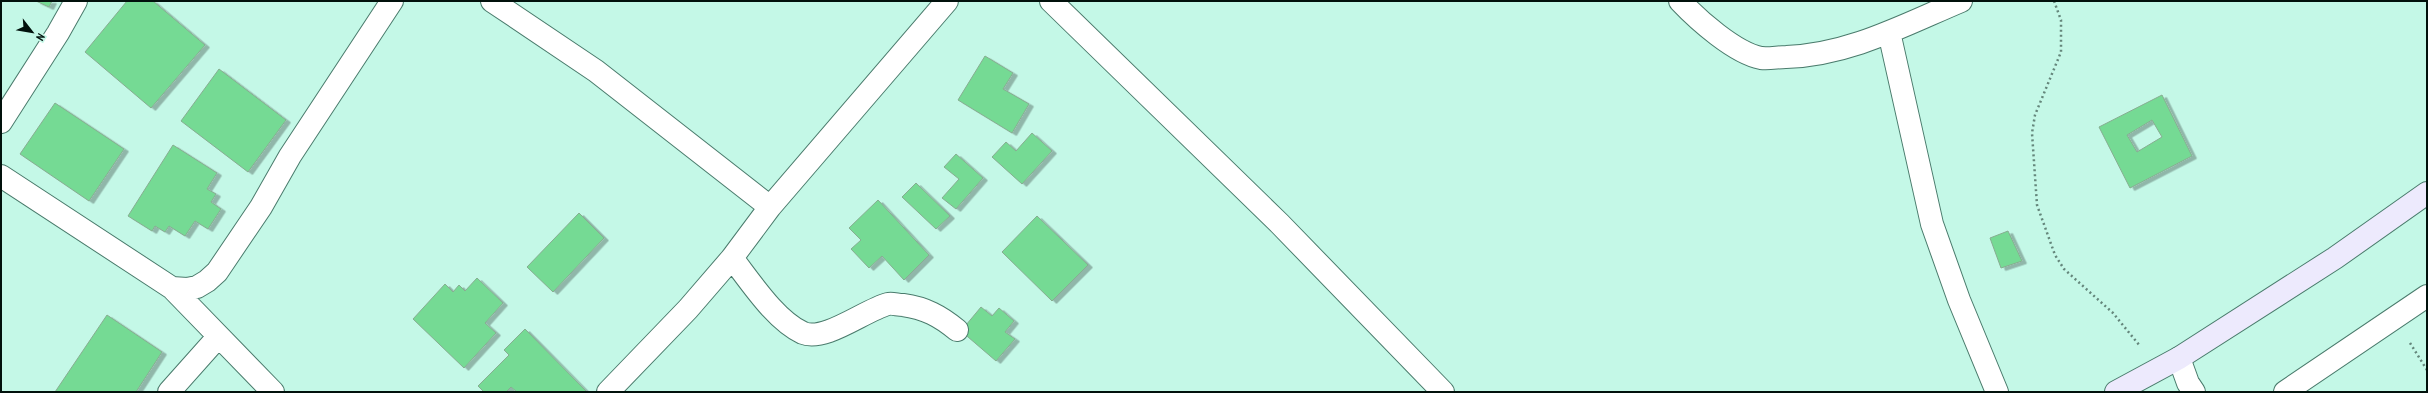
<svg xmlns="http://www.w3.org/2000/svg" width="2428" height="393" font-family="'PT Sans Narrow',sans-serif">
  <defs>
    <filter id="shadow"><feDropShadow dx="4.5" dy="2.5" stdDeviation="0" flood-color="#0004"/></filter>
  </defs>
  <rect width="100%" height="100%" fill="#c4f8e7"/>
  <path fill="#74da94" stroke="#87ad91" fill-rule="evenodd" filter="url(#shadow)" d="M36 1H52L49 7Z
    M127 1H153L205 45 151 108 85 52Z
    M985 56 1013 73 1003 89 1029 104 1012 133 958 100Z
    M219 69 286 120 248 172 181 121Z
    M2162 95 2192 156 2130 188 2099 127ZM2152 120 2162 137 2137 152 2127 135Z
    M55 103 124 149 89 201 20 154Z
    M1032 133 1052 151 1022 184 992 157 1006 142 1016 151Z
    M173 145 217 173 207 189 216 194 211 202 221 209 208 229 195 221 185 236 169 226 165 232 155 226 152 231 128 216Z
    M956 154 983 178 956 209 942 198 959 179 944 167Z
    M916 183 950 216 936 229 902 197Z
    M878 200 929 255 904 280 882 256 869 268 851 249 861 240 849 228Z
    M579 213 604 238 553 292 527 267Z
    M1037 216 1088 265 1052 301 1002 252Z
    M2008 231 2022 261 2001 268 1990 238Z
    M477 278 503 303 485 323 496 333 464 368 413 319 445 284 453 292 459 285 465 291Z
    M981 307 992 316 999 308 1014 321 1005 332 1015 339 996 361 961 331Z
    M107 315 162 352 136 392H55Z
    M525 329 587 392H517L511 387 506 392H484L478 386 509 355 504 350Z"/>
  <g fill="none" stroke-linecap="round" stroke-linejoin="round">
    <defs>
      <path id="minor" d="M492 1 596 71 770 207
        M1051 1 1280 224 1443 392
        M1680 1C1698 20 1735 53 1761 58 1769 59 1778 57 1786 57 1849 55 1904 25 1961 1
        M1889 32 1932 224 1959 300 1997 392
        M1 122 58 33 76 1
        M1 176 172 288 187 289 197 287 207 281 217 272 261 207 290 156 392 1
        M732 258C750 281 775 320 803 333 825 342 865 310 888 304 892 303 898 305 903 305 925 308 940 316 957 330
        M172 288 273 392
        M2179 358 2188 383 2194 392
        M169 392 218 337
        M608 392 688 309 732 258 770 207 947 1
        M2285 392 2427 296"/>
      <path id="secondary" d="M2116 392 2179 358 2335 258 2427 193"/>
    </defs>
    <use href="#minor" stroke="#4a7b6c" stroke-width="24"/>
    <use href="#secondary" stroke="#4a7b6c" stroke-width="24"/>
    <path stroke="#64867b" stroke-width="2.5" stroke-dasharray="2 3" stroke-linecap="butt" d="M2054 1 2061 20V52L2035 115 2032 133 2037 205 2055 255 2064 269 2113 313 2140 346
      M2410 343 2427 370"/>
    <use href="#minor" stroke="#fff" stroke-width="22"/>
    <use href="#secondary" stroke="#edeafd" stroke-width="22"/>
  </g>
  <rect width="2428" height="393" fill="none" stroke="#01110c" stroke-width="4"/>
  <g transform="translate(32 32) rotate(121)" stroke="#c4f8e7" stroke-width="3" paint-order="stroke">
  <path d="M0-3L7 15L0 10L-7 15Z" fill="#01110c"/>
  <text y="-6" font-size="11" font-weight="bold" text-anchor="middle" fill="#01110c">N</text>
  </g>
</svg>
